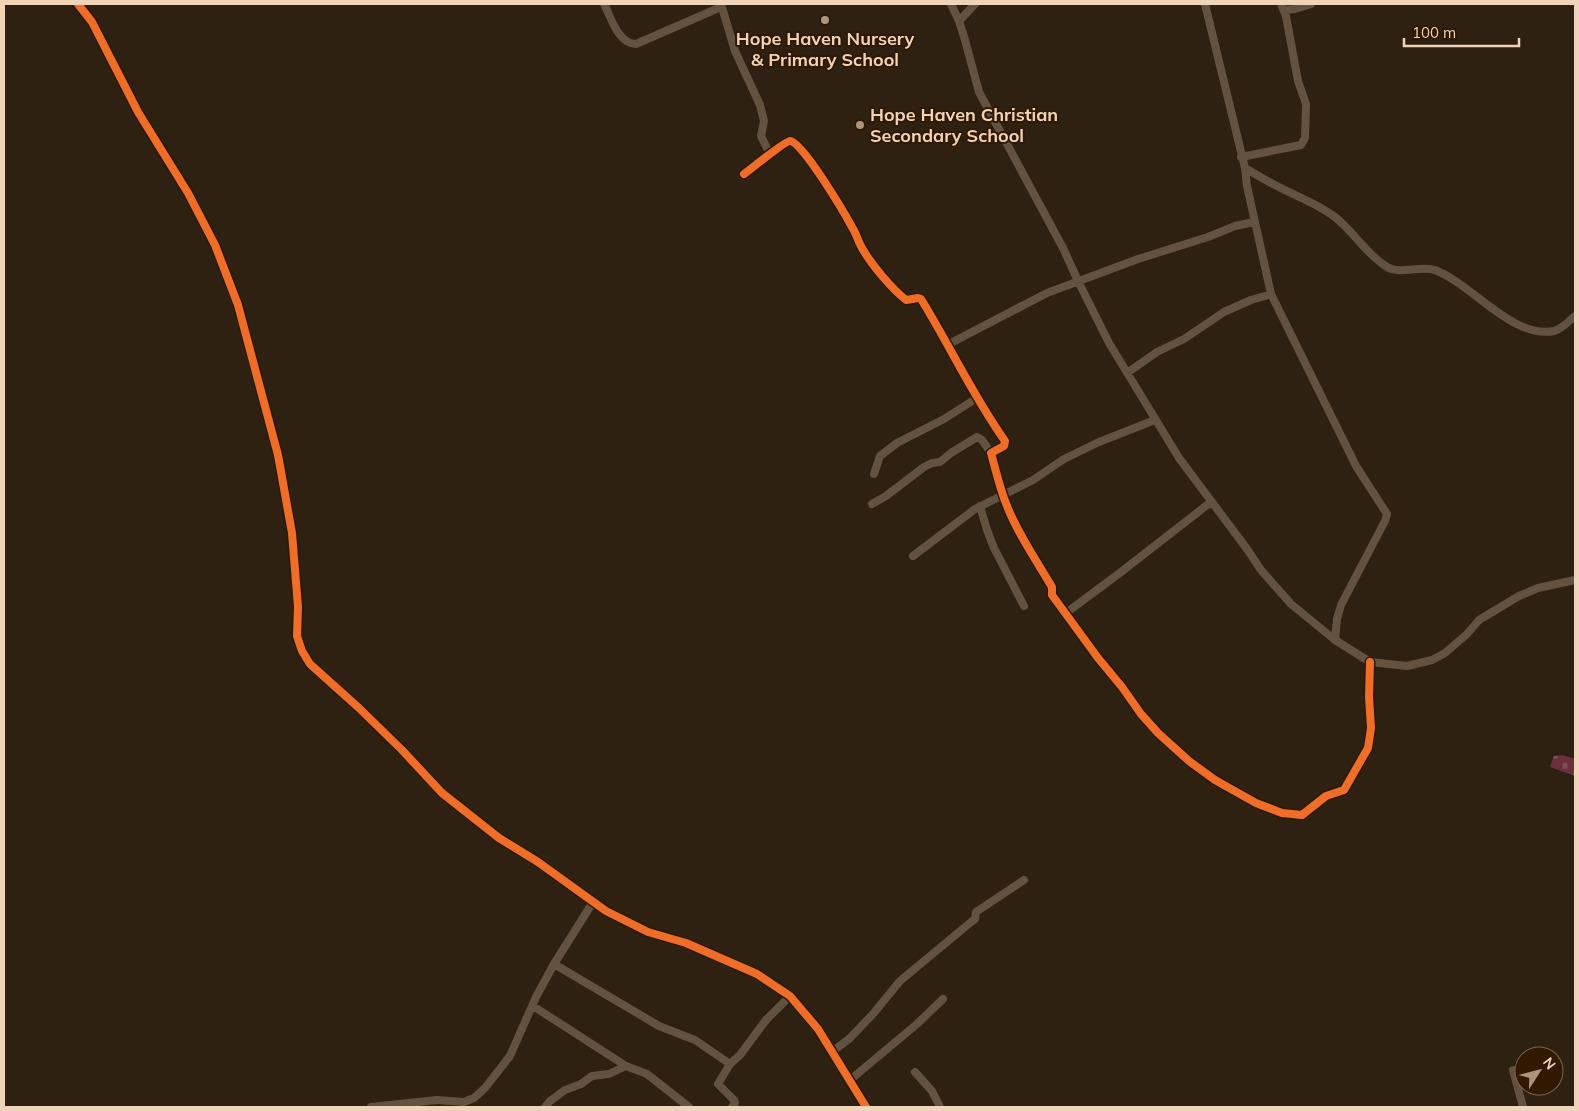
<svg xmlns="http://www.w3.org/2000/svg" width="1579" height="1111" font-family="Mulish,sans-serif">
  <defs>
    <pattern id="cemetery-stones" width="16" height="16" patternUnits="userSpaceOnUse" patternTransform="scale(1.25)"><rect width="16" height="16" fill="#6b303d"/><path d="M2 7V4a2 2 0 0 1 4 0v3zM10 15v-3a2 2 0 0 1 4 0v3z" fill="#804d57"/></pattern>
  </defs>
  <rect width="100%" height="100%" fill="#2e2112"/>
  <path fill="url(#cemetery-stones)" d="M1562 755 1575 759V776L1550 767 1554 756Z"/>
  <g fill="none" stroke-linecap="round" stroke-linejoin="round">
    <path stroke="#645240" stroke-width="8" d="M78 4 92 22 138 112 188 193 215 245 238 305 278 455 292 533 298 607 297 636 302 651 310 664 359 708 402 750 442 793 499 838 538 862 606 911 648 932 686 943 757 974 790 996 818 1029 866 1107
      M604 4C611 17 618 44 636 44L721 7
      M721 4 735 51 760 105 764 121 761 136 770 154
      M951 4 959 21 965 40 979 92 1063 248 1078 281 1109 343 1179 458 1247 549 1261 570 1291 604 1335 640 1370 662 1407 666 1432 660 1445 653 1467 634 1479 620 1519 596 1538 588 1575 580
      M1205 4 1245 168 1247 186 1271 294 1356 466 1387 514 1385 521 1341 605 1337 619 1335 640
      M1284 10 1295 9 1311 4
      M959 21 975 4
      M1241 157 1301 145 1305 138 1306 104 1298 81 1286 16 1281 4
      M1245 168C1255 174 1265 180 1275 185 1295 196 1317 203 1335 217 1354 232 1366 254 1387 267 1401 275 1420 265 1435 270 1472 284 1512 339 1554 331 1562 329 1569 321 1575 316
      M744 174C751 169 785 141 790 141 802 141 845 214 852 227 856 233 858 241 862 248 871 264 891 288 906 300L918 298 921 299C950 346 973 396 1005 441L1004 446 991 453C996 471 1000 489 1007 506 1018 534 1036 560 1052 587V595L1098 658 1122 687 1141 714 1158 733 1189 761 1215 780 1256 803 1282 813 1302 815 1326 796 1344 790 1368 748 1371 728 1369 697 1370 662
      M947 345 1047 293 1138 259 1208 237 1235 226 1254 222
      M1127 373 1157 352 1184 339 1224 312 1251 300 1271 294
      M874 474 880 456 897 443 944 419 977 398
      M872 504 886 496 924 467 932 463 940 462 951 453 977 437 982 440 991 453
      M980 506 987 530 994 548 1024 606
      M913 556 975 509 1033 480 1064 459 1099 442 1155 420
      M1066 613 1121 572 1211 502
      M554 964 659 1026 695 1040 730 1064
      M533 1006 626 1066 647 1074 689 1107
      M833 1051 849 1039 873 1014 900 981 971 922 975 919 976 912 1024 880
      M1513 1070 1523 1107
      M915 1072 932 1091 940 1107
      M850 1080 917 1024 943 999
      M371 1107 437 1100 464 1102 474 1098 485 1088 510 1056 536 997 554 964 593 902
      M545 1107 550 1101 565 1090 581 1084 592 1076 609 1074 626 1066
      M732 1107 735 1103 734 1100 718 1084 730 1064 740 1055 766 1020 790 996"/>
    <defs>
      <path id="cycleway" d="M78 4 92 22 138 112 188 193 215 245 238 305 278 455 292 533 298 607 297 636 302 651 310 664 359 708 402 750 442 793 499 838 538 862 606 911 648 932 686 943 757 974 790 996 818 1029 866 1107
        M744 174C751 169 785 141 790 141 802 141 845 214 852 227 856 233 858 241 862 248 871 264 891 288 906 300L918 298 921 299C950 346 973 396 1005 441L1004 446 991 453C996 471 1000 489 1007 506 1018 534 1036 560 1052 587V595L1098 658 1122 687 1141 714 1158 733 1189 761 1215 780 1256 803 1282 813 1302 815 1326 796 1344 790 1368 748 1371 728 1369 697 1370 662"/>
    </defs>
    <use href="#cycleway" stroke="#311900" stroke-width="11"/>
    <use href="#cycleway" stroke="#ee6e29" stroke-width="8"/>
  </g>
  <g fill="#ac957f" stroke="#311900" stroke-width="2">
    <circle cx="825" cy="20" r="5"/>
    <circle cx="860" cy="125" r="5"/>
  </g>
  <g text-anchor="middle" stroke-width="4" stroke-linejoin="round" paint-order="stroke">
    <g font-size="18" font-weight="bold" fill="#f0d4ba" stroke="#311900">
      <text x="825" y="45">Hope Haven Nursery<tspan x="825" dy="21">&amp; Primary School</tspan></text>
      <text x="870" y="121" text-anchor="start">Hope Haven Christian<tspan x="870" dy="21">Secondary School</tspan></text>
    </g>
  </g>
  <rect width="1579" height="1111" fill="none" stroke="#f0d4ba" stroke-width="10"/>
  <g transform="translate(1539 1071) rotate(54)"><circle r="24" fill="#311900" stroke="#7d644a"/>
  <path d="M0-4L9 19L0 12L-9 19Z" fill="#ac957f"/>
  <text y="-8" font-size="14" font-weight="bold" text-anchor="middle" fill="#f0d4ba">N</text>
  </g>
  <path d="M1404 38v8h115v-8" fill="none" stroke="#f0d4ba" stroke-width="2.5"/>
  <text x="1412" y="38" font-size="15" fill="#f0d4ba" stroke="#311900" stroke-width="4" paint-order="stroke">100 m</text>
</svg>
